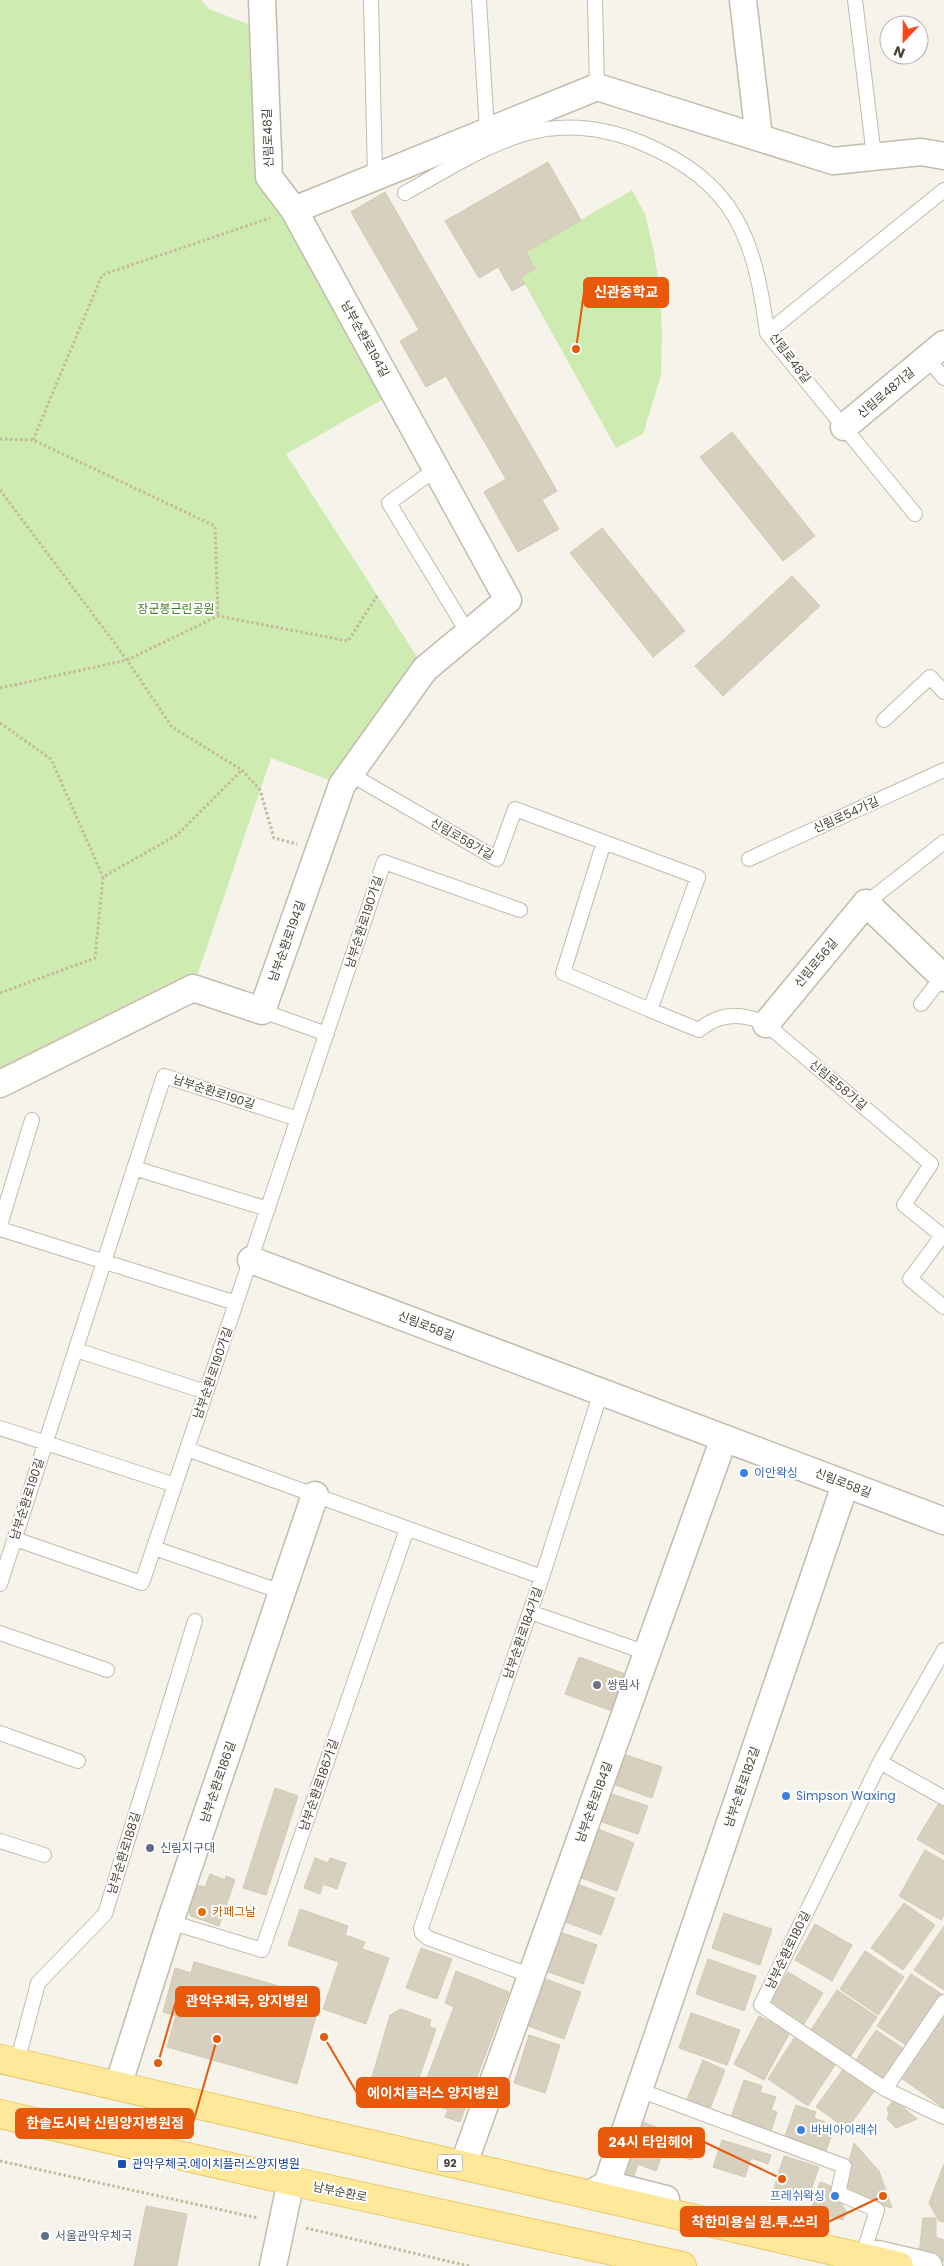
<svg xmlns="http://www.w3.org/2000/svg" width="944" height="2266" font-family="Poppins,'Noto Sans KR',sans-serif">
  <rect width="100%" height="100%" fill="#f6f3eb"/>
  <path fill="#ceebb2" d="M0 0H201L209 9 263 30 269 177 394 393 286 454 425 669 342 785 271 758 193 988 0 1084Z
    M632 190 645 214 654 252 660 291 662 333 661 375 643 434 616 448 521 277 535 268 526 252Z"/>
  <path fill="#d8d0bf" stroke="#d3c8b2" d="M548 162 581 220 526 252 535 269 521 277 525 284 512 291 498 267 479 278 445 221Z
    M385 192 557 491 542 500 559 529 518 552 484 492 506 479 446 376 426 387 400 341 419 330 351 212Z
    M732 432 815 536 783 561 700 457Z
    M602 528 685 631 653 657 570 553Z
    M792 576 820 606 723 696 695 666Z
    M579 1657 628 1675 615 1712 565 1694Z
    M620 1753 662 1767 652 1798 610 1783Z
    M275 1788 298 1796 266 1895 243 1888Z
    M606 1792 648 1806 638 1834 596 1820Z
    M940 1801 944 1803V1855L917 1839Z
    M593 1827 634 1843 617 1891 576 1876Z
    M925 1850 944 1861V1915L941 1920 899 1896Z
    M315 1858 328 1863 330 1858 346 1863 337 1889 323 1884 320 1894 304 1888Z
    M210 1874 225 1880 226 1876 235 1880 219 1926 191 1916 188 1910 197 1885 205 1887Z
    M574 1883 615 1898 601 1935 560 1920Z
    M904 1903 935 1925 903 1970 871 1948Z
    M300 1909 348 1926 345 1935 365 1942 362 1949 389 1958 366 2024 323 2009 339 1962 288 1945Z
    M724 1913 772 1929 760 1965 712 1948Z
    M815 1924 852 1945 832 1981 795 1960Z
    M944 1926V1990L914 1970Z
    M557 1931 597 1945 583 1984 543 1970Z
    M421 1948 452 1959 437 1999 406 1988Z
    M865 1951 904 1977 878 2015 840 1989Z
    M708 1959 756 1976 744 2011 696 1994Z
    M194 1962 321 1998 297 2084 167 2047 176 2016 163 2012 175 1968 191 1973Z
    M456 1971 509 1992 460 2122 445 2117 448 2110 419 2099 454 2007 445 2003Z
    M788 1972 823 1993 804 2024 769 2003Z
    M911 1974 943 1995 909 2047 877 2026Z
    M540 1977 581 1992 564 2039 523 2024Z
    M837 1990 877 2017 848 2060 809 2033Z
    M401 2009 431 2020 429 2026 436 2029 413 2095 373 2092 370 2084 390 2015Z
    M691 2013 740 2030 727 2065 679 2048Z
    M759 2016 790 2032 764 2080 734 2064Z
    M944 2017V2108L901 2078Z
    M876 2030 907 2051 885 2084 854 2063Z
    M529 2035 560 2045 545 2093 514 2083Z
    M794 2038 835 2065 808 2106 768 2079Z
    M703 2060 725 2070 709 2111 686 2102Z
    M844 2068 875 2090 847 2129 816 2107Z
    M744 2080 762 2086 760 2092 776 2097 771 2110 777 2112 770 2134 730 2120Z
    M894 2100 917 2119 896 2128 887 2119 889 2114 887 2108Z
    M796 2105 816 2112 814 2118 825 2122 822 2130 832 2134 826 2151 785 2136Z
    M635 2119 670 2132 656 2171 638 2164 633 2179 615 2172Z
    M674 2131 699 2138 692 2160 667 2153Z
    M722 2140 771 2155 768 2164 751 2158 745 2177 713 2167Z
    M854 2143 879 2171 892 2208 840 2193Z
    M784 2156 819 2167 808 2199 774 2188Z
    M944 2164V2222L939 2221 929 2203Z
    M820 2182 831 2186 846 2211 843 2220 811 2211Z
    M146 2206 187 2214 177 2266H134Z
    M923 2218H936V2237L944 2240V2261L919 2255Z"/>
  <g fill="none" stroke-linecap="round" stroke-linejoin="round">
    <defs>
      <path id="lane" d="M371 0 375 176
        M479 0 487 130
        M595 0 597 87
        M855 0 874 156
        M405 193C443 172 481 147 524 134 565 122 603 127 642 143 735 182 755 238 767 333
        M927 358 944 378
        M436 469 389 503 468 633
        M915 514 767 333 944 190
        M884 720 930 677 944 692
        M350 774 497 859 515 809 698 877 650 1010 699 1030C719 1013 742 1012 766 1024L931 1164 904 1205 944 1237
        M604 842 563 973 650 1010
        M749 859 944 770
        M866 903 944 842
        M921 1004 942 977
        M262 1011 327 1034
        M134 1168 268 1209
        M0 1225 32 1120
        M0 1229 236 1303
        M942 1236 910 1279 944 1307
        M76 1350 206 1392
        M0 1428 175 1485
        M187 1449 542 1577 421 1928 422 1933 428 1938 532 1976
        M15 1539 142 1583 384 862 520 910
        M154 1548 282 1592
        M542 1577 601 1392
        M0 1584 164 1076 298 1119
        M530 1612 647 1653
        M0 1633 107 1670
        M944 1650 880 1762 761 2005 885 2089 944 2117
        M0 1733 78 1761
        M880 1762 944 1798
        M0 1841 44 1855
        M170 1922 262 1950 407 1529
        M17 2063 38 1983 105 1914 195 1621
        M885 2089 944 2002
        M639 2090 844 2166 838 2193 877 2210 864 2251"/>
      <path id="street" d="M262 0 269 177 294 210 597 87 833 161 921 152 944 156
        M743 0 759 138
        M844 427 944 344
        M766 1024 866 903 944 978
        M0 1084 193 988 262 1011 342 785 425 669 508 600 294 210
        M251 1260 944 1521
        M118 2086 170 1922 315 1495
        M463 2166 724 1438
        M607 2184 845 1485
        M592 2193 607 2184 666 2199
        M878 2254 929 2266
        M273 2266 291 2181"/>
      <path id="primary" d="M0 2059 899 2266
        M0 2114 291 2181 682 2266"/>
    </defs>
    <use href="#lane" stroke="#c2bcac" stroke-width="16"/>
    <use href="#street" stroke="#c2bcac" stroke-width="29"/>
    <use href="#primary" stroke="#e9c965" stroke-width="30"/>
    <path stroke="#c4b99d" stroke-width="3" stroke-dasharray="2.5 2.5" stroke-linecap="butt" d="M0 439 33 440 215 526 218 616
      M33 440 102 275 270 218
      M0 490 127 660 172 727 242 770 260 790 274 838 297 844
      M0 688 127 660 218 616 348 641 377 596
      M0 723 51 759 103 877
      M0 993 95 958 103 877 177 835 242 770
      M0 2161 258 2218
      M306 2228 469 2266"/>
    <use href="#lane" stroke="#fff" stroke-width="14"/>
    <use href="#street" stroke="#fff" stroke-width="26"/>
    <use href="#primary" stroke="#ffe89a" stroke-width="28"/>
  </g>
  <g fill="#3f7fe0" stroke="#fff" stroke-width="2">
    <circle cx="744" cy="1473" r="5"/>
    <circle cx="786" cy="1796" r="5"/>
    <circle cx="801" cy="2130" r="5"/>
    <circle cx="835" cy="2196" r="5"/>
  </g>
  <circle fill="#6b7280" stroke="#fff" stroke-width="2" cx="597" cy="1685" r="5"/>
  <g fill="#5c6f8a" stroke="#fff" stroke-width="2">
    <circle cx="150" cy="1848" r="5"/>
    <circle cx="45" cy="2236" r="5"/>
  </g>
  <circle fill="#e8710a" stroke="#fff" stroke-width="2" cx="202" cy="1912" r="5"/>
  <rect fill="#1a4fb4" stroke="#fff" stroke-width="2" x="117" y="2159" width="10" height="10" rx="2.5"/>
  <g text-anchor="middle" stroke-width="4" stroke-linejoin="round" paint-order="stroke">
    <rect fill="#fff" stroke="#807c74" stroke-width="1" x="437.5" y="2154.5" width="25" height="17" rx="4"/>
    <g font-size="11" font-weight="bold" fill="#4a4438">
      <text x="450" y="2167">92</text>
    </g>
    <g font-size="12" fill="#4a4438" stroke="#fff">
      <text transform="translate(268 138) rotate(-92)" y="4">신림로48길</text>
      <text transform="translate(365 339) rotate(61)" y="4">남부순환로194길</text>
      <text transform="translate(790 358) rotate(53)" y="4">신림로48길</text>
      <text transform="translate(886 393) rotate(-40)" y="4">신림로48가길</text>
      <text transform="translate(846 815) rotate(-24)" y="4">신림로54가길</text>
      <text transform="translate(462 839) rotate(30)" y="4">신림로58가길</text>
      <text transform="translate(364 922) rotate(-72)" y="4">남부순환로190가길</text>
      <text transform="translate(287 941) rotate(-70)" y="4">남부순환로194길</text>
      <text transform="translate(816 963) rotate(-50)" y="4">신림로56길</text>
      <text transform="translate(838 1085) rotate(40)" y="4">신림로58가길</text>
      <text transform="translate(214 1092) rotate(18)" y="4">남부순환로190길</text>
      <text transform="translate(426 1326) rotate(21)" y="4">신림로58길</text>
      <text transform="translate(213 1373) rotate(-71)" y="4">남부순환로190가길</text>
      <text transform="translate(843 1483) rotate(21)" y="4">신림로58길</text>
      <text transform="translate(27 1499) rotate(-72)" y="4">남부순환로190길</text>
      <text transform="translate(523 1633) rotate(-71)" y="4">남부순환로184가길</text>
      <text transform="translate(218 1782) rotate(-71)" y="4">남부순환로186길</text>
      <text transform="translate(319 1785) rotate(-71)" y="4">남부순환로186가길</text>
      <text transform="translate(742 1787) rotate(-71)" y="4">남부순환로182길</text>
      <text transform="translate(594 1802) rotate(-70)" y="4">남부순환로184길</text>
      <text transform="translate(124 1853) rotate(-73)" y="4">남부순환로188길</text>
      <text transform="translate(788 1950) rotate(-64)" y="4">남부순환로180길</text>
      <text transform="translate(340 2192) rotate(12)" y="4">남부순환로</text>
    </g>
    <g font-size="12" fill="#448027" stroke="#fff">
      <text x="176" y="613">장군봉근린공원</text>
    </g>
    <g font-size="12" fill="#366cbe" stroke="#fff" text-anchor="start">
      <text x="754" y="1477">이안왁싱</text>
      <text x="796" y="1800">Simpson Waxing</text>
      <text x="811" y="2134">바비아이래쉬</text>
      <text x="825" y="2200" text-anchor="end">프레쉬왁싱</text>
    </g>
    <g font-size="12" fill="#5b616d" stroke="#fff" text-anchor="start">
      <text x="607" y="1689">쌍림사</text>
    </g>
    <g font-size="12" fill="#4e5e75" stroke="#fff" text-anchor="start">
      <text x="160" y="1852">신림지구대</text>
      <text x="55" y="2240">서울관악우체국</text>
    </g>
    <g font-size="12" fill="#c56008" stroke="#fff" text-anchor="start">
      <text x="212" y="1916">카페그날</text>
    </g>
    <g font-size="12" fill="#164399" stroke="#fff" text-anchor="start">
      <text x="132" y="2168">관악우체국.에이치플러스양지병원</text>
    </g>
  </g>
  <path fill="none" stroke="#e8590c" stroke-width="2" d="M576 349L584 292M158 2063L176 2001M324 2037L357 2093M217 2039L193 2123M782 2179L704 2142M883 2196L828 2222"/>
  <g fill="#e8590c" stroke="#fff" stroke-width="2">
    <circle cx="576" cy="349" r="5"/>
    <circle cx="158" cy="2063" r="5"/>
    <circle cx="324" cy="2037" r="5"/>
    <circle cx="217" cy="2039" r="5"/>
    <circle cx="782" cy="2179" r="5"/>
    <circle cx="883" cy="2196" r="5"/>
  </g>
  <g fill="#e8590c" stroke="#e8590c" stroke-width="2">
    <rect x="584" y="278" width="84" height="29" rx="5"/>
    <rect x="176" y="1987" width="143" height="29" rx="5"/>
    <rect x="357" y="2078" width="152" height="29" rx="5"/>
    <rect x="16" y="2109" width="177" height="29" rx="5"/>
    <rect x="599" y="2128" width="105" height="29" rx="5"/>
    <rect x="681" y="2207" width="147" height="29" rx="5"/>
  </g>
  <g font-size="14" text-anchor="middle" font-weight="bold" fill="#fff">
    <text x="626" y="297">신관중학교</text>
    <text x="247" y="2006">관악우체국, 양지병원</text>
    <text x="433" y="2098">에이치플러스 양지병원</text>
    <text x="105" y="2128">한솥도시락 신림양지병원점</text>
    <text x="651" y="2147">24시 타임헤어</text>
    <text x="755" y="2227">착한미용실 원.투.쓰리</text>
  </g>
  <g transform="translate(904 40) rotate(202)"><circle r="24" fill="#ffffff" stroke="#b7b4af"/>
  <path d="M0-4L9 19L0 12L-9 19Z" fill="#ff4718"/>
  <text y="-8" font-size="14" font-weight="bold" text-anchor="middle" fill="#4a4438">N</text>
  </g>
</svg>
